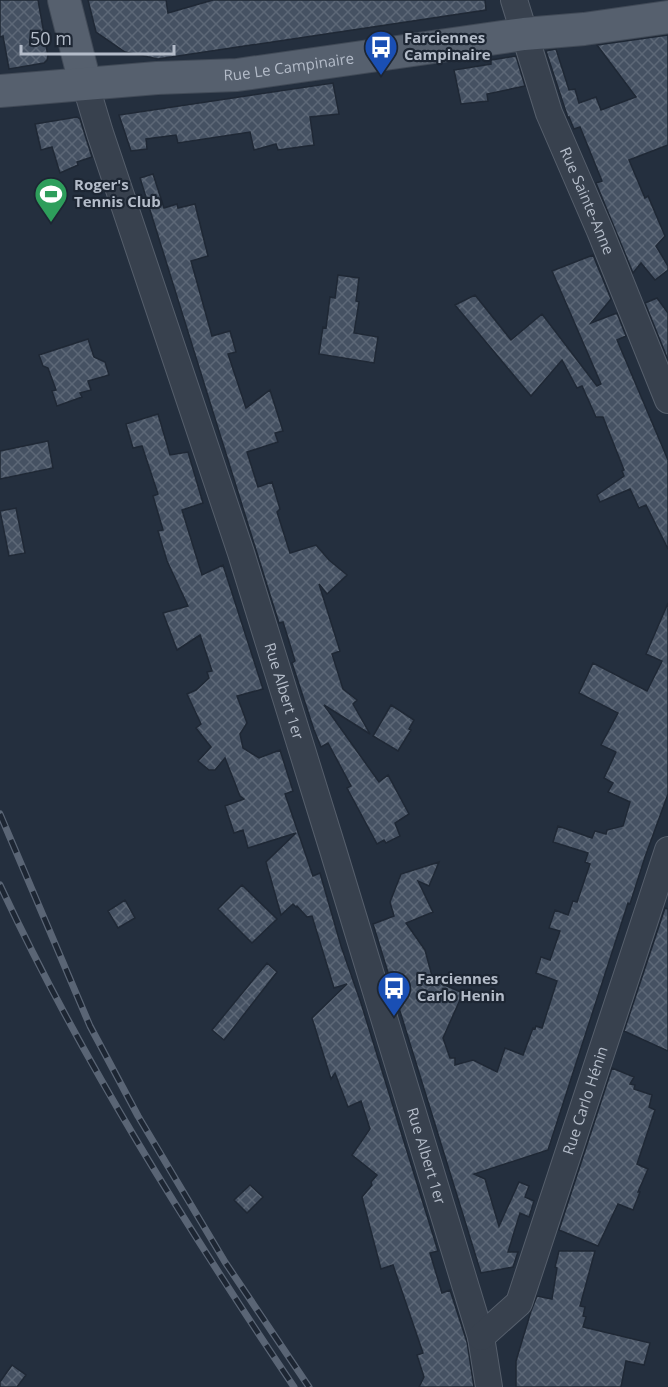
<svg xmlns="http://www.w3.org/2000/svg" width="668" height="1387" font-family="'Open Sans',sans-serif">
  <defs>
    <pattern id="building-cross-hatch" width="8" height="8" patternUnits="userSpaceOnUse" patternTransform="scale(1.5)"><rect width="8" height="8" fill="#455162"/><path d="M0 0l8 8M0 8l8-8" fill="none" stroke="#5d6877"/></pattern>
  </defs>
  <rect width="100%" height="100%" fill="#242f3e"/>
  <path fill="url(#building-cross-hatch)" stroke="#1f2835" stroke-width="1.5" d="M0 0H38L48 56 47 60 44 63 9 69 3 36 0 37Z
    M88 0H166L168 13 213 0H485L486 10 158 59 125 52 96 32Z
    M668 35V145L629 160 645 198 648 196 665 236 656 246 668 266V270L655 280 641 263 633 273 596 183 602 181 580 127 574 129 569 117 568 118 546 51 556 49 569 90 575 89 579 103 596 97 601 110 636 97 597 45Z
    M516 56 525 86 487 94 488 101 461 104 454 70 491 64V60Z
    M333 83 339 114 310 117 314 145 278 150 276 144 254 150 250 132 178 143 176 135 146 139 147 149 131 151 119 115Z
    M77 117 80 119 92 157 77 162 78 165 60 173 52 147 41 150 35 124Z
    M153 174 164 208 177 204 178 208 195 204 208 256 191 261 212 336 230 331 236 352 228 354 246 408 270 390 283 431 275 433 278 442 247 452 258 487 272 482 280 509 277 512 290 553 316 545 329 560 347 575 327 594 319 584 340 651 332 654 343 689 357 700 353 704 370 734 324 705 379 782 388 775 409 814 395 823 400 836 386 843 384 840 377 844 347 788 351 786 328 743 321 747 314 730 292 663 295 661 283 622 279 623 271 598 140 178Z
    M593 255 611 299 591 323 617 313 626 336 617 340 668 460V549L646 505 639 508 630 489 600 502 597 495 624 476 622 471 624 470 603 417H596L582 386 577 388 562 360 531 396 455 305 475 295 511 340 542 314 597 386 601 384 552 271Z
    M338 275 359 278 356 301 359 302 354 333 378 337 374 363 319 354 323 327 326 328 330 297 335 298Z
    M657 298 668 313V360L645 303Z
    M88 339 94 357 105 362 109 375 88 381 91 390 80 393 82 397 57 406 52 391 56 390 48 368 43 366 39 355Z
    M158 414 170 455 188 452 203 503 182 510 202 575 223 565 263 689 237 696 247 723 240 734 243 748 259 758 280 750 293 791 285 794 313 876 320 873 341 946 361 1003 438 1251 430 1253 442 1293 450 1290 467 1342 474 1387H419L424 1377 417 1355 423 1353 393 1265 381 1269 362 1197 372 1185 371 1182 377 1175 352 1155 370 1129 361 1101 348 1107 335 1073 331 1079 312 1018 347 984 334 988 312 916 307 917 297 906 296 907 293 904 281 915 266 862 296 833 248 848 243 830 234 833 225 806 244 799 240 796 225 758 215 770H209L198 761 211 747 196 728 201 724 187 694 196 690 209 678 207 672 212 671 200 635 177 650 163 613 188 606 167 561 158 531 163 530 153 496 158 494 142 446 133 448 126 424Z
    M48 441 53 468 0 479V451Z
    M16 508 25 553 9 556 0 511Z
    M668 603V794L645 857 630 904 628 903 548 1150 474 1174 485 1179 499 1226 519 1182 529 1186 525 1197 534 1201 529 1217 520 1213 508 1252H518L513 1267 481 1273 373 924 394 916 390 902 401 874 439 862 429 886 418 881 433 912 406 923 425 950 433 980 463 993 443 1038 450 1058H455V1065L473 1060 497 1072 505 1048 523 1055 533 1028 535 1029 536 1026 542 1028 557 981 536 973 541 957 550 960 560 931 549 928 555 910 568 915 573 901 577 902 590 864 585 862 588 853 553 842 558 826 592 838 595 831 606 834 607 830 623 826 630 802 608 792 613 783 604 778 616 752 601 745 618 713 579 693 593 663 647 691 662 661 646 654Z
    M391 705 414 720 409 729 411 730 398 751 373 736Z
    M242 885 277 919 252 943 218 909Z
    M125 900 135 918 118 928 108 911Z
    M665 908 668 909V1051L624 1031Z
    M267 963 277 972 224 1040 212 1030Z
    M612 1068 634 1077 630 1084 635 1085 634 1089 652 1095 649 1107 655 1110 637 1164 648 1169 638 1192H640L633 1210 618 1204 598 1246 559 1230Z
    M250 1185 263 1197 247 1213 234 1200Z
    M559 1251H595L580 1306 585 1307 583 1316 586 1317 583 1327 650 1343 644 1365 626 1361 621 1387H516V1361L531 1311 537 1296 552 1299 557 1268 555 1267Z
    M12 1365 26 1375 17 1387H0V1382Z"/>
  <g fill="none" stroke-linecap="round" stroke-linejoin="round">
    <defs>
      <g id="minor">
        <path id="s1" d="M514 0 549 113 600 231 668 400"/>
        <path id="s2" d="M85 83 100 133 241 553 333 850 481 1337 489 1387"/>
        <path id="s3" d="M481 1337 519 1303 668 850"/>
      </g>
      <g id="major">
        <path d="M64 0 85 83"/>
        <path id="s4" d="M0 91 157 78 237 75 524 34 584 29 668 17"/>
      </g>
    </defs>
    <use href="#minor" stroke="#565f6c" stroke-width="28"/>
    <use href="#major" stroke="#414a57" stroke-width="34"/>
    <use href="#minor" stroke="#38414e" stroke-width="26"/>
    <use href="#major" stroke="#56606e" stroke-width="32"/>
    <defs>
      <path id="rail" d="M0 814 90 1026 138 1116 225 1262 309 1387
        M0 885C82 1061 186 1226 294 1387"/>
    </defs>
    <use href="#rail" stroke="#5a6575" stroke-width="7"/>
    <use href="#rail" stroke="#1d2633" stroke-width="4.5" stroke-dasharray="14" stroke-linecap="butt"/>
  </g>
  <defs>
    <symbol id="bus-pin" viewBox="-11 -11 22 30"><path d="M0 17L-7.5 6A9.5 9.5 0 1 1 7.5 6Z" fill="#1a4fb4" stroke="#1d2633"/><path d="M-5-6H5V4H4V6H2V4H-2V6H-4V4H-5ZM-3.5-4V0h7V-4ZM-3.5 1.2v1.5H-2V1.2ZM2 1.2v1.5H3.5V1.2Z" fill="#fff"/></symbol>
    <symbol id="stadium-pin" viewBox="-11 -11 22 30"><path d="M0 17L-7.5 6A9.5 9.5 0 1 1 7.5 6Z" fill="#2e9e5b" stroke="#1d2633"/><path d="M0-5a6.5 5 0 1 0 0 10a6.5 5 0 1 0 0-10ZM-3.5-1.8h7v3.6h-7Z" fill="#fff"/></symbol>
  </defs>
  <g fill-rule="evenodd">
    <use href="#bus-pin" x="362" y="28" width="38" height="52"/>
    <use href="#stadium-pin" x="32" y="175" width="38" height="52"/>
    <use href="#bus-pin" x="375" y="969" width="38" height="52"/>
  </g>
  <g text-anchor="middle" stroke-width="4.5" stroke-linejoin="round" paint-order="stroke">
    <g font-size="15" font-weight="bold" fill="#b4bcc9" stroke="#1d2633" text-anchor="start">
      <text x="404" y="43">Farciennes<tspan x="404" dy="17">Campinaire</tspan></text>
      <text x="74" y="190">Roger's<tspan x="74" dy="17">Tennis Club</tspan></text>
      <text x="417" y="984">Farciennes<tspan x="417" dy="17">Carlo Henin</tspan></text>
    </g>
    <g font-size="15" fill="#b4bcc9" stroke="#1d2633">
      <text dy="5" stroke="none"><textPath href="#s4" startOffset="290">Rue Le Campinaire</textPath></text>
      <text dy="5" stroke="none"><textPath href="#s1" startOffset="214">Rue Sainte-Anne</textPath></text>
      <text dy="5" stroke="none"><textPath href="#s2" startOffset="640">Rue Albert 1er</textPath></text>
      <text dy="5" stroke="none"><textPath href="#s3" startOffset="264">Rue Carlo Hénin</textPath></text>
      <text dy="5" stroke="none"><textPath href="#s2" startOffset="1126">Rue Albert 1er</textPath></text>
    </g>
  </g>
  <path d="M21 45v9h153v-9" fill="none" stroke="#b4bcc9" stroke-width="3"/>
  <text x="30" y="45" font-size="18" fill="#b4bcc9" stroke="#1d2633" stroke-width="4.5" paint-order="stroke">50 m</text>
</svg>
